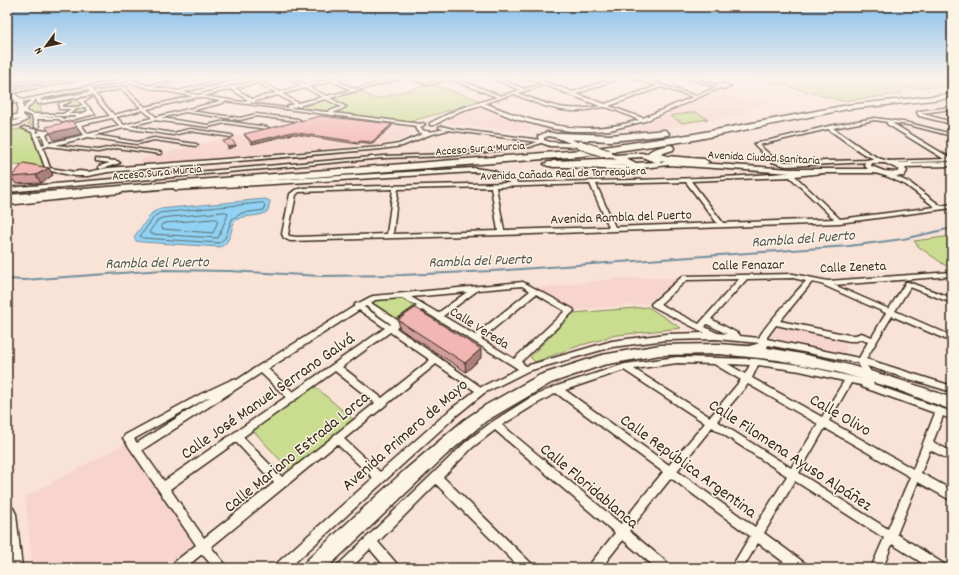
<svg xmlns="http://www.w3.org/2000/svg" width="959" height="575" font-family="Dekko,sans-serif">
  <rect width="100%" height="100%" fill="#f9e2d6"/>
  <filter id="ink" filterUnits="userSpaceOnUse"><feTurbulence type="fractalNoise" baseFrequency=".025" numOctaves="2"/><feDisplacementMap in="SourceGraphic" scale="8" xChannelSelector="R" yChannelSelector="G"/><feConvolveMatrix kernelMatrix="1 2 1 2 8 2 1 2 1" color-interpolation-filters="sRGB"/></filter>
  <g filter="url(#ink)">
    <path fill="#f7d5cc" d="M137 86 194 96 147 107 126 88Z
      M717 92 769 104 743 110 750 113 710 121 664 128 627 131Z
      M477 107 531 127V131L475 127 446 122 457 114Z
      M322 115 407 127 411 133 404 139 385 144 139 164 141 159Z
      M620 278H679L646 304 574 310 534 288 565 285Z
      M778 325 845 339 846 353 769 337Z
      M126 443 195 544 164 568H33L25 497Z"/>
    <path fill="#c9dc90" stroke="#828357" d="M757 78H952V86L902 88 901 94 842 101Z
      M432 84 481 101 409 122 336 112 348 106 334 98 360 91 376 99Z
      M85 89 89 93 40 103 42 114 64 115 73 109 60 108 59 104 80 99 93 114 61 122 59 118H36L38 128 28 124 30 117 24 111C28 94 70 92 85 89Z
      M326 100 340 107 330 111 306 108 304 106Z
      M695 112 708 119 682 123 670 116Z
      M24 128 31 129 49 169 7 164V132Z
      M952 236V270L919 247 914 241Z
      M405 296 422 306 397 324 365 302 373 298Z
      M648 307 681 328 609 336 604 339 581 345 535 362 530 357 573 313Z
      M312 384 356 422 293 474 250 427Z"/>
    <path fill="#91d2f2" stroke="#6f8f9d" d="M265 199 270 201 268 211C258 219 243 213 234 222 231 231 230 243 220 247L142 242 136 241 134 237 152 213 159 209Z"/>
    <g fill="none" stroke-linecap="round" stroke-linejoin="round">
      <path stroke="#5d6d73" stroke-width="1" d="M263 203 265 205 264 210 242 213 232 219 225 238 219 243 143 238 140 236 155 216 160 213Z
        M226 212 228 214 218 238 151 234 149 232 158 220 162 218Z
        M216 219 218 221 213 233 163 229 161 227 162 224 166 223Z"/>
      <path stroke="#6f8f9d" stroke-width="1" d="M7 103 99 82"/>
      <path stroke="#6f8f9d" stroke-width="2" d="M7 279 24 280 163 270 229 271 321 276 402 275 492 271 849 246 903 239 952 228"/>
      <defs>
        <path id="street" d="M43 78H52L7 87V85Z
          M76 78H85L7 94V92Z
          M96 78H101L97 80 95 79Z
          M130 78H138L131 80 150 86 151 85 181 78H189L153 87 180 91 181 90 232 78H240L183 92 198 95 229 87 231 86H233L256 81 255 80 257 79C262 81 269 78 275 78L262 82 279 92 302 86 288 78H293L306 85 334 78H341L336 80 355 89 378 83 369 78C375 78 378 81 382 82 387 82 396 78 403 78L330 98 346 107 333 113 421 124 423 123 425 124 420 128C426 134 436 131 444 129L439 128V127L441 126 453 129 541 140H543V142L530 147 449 156 384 158 7 192V188L384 156 449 154 529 145 537 142 448 130 429 135 402 146 381 149 108 172 88 176H75L46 170 32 132 22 128 24 127 36 130 37 133 40 132 38 131 40 130 45 131 59 128V130L46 134 50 143 84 135 77 126 67 128 65 127 76 123 110 116 92 95 39 104H38L36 99 27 109V112L34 114H63L71 109H59V103L68 101 70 102 62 105V107H76L83 105 78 100 88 97 90 98 89 99 83 101 95 114 63 122 59 119H37L39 127 37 128 35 127 32 116 23 113V109L31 100 7 105V103ZM126 81 148 88 193 96 145 107 125 88 127 87 126 86 94 92 91 88ZM332 81 351 90 327 96 309 87ZM259 83 276 93 252 99 235 88ZM305 88 323 97 298 103 282 94ZM87 89 90 92 41 101 40 100 43 98ZM122 89 141 108 114 115 95 94ZM231 89 248 100 242 102 204 96ZM278 95 294 104 288 106 287 108 247 103 251 102 255 103V101ZM198 97 221 101 156 117 147 109ZM326 99 341 107 327 112 290 108 297 106 301 107V105ZM224 101 417 126 415 128 418 132 423 134 399 144 381 147 108 168 88 172 79 171 75 172 50 168 43 148 48 146 98 152 117 148 160 154 162 153 160 152 117 146 98 150 56 145 88 137 137 144 154 140 196 146 198 145 196 144 154 138 137 142 95 135 124 128 173 135 190 131 231 137 233 136 231 135 190 129 173 133 130 126 154 120 208 127 225 123 267 129 269 128 267 127 225 121 208 125 161 118 185 112 240 120 256 116 298 121 300 120 298 119 256 114 240 118 190 111 223 103ZM85 107 88 111 81 114H69L77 109ZM143 110 152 118 124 125 116 117ZM36 116H78L64 119 60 117ZM112 118 120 126 88 134 81 125ZM42 135 45 144 42 145 38 136Z
          M410 78H416L427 83 445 78H455L501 96 520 90 491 78H497L524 89 542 84 528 78H534L573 92 614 78H620L576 94 605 104 657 86 634 78H640L696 96 717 87 688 78H695L716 85C721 82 727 83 731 87L723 89 720 88 645 121 610 130 591 131H572L554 129 515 119 481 105 460 111 434 125H430V123L458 109 497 97 450 79 427 85ZM545 85 600 106C567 113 548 105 518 93ZM661 87 693 97 643 118 609 106ZM514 94C536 103 555 112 579 111 587 111 597 107 604 107 609 107 632 117 639 120 584 137 536 125 485 103Z
          M952 107V109L922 113 923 114 952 122V124L919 116 917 112 919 111Z
          M875 118 909 123 952 134V136L909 125 892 123 952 159V161L884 163V161H886L944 159 887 124V122L875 120 833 128 866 151 882 160V162H880L862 153 828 129 759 145 776 160 786 162 870 160H872V162L786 166 772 162 754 144 829 126Z
          M96 159 117 161 120 163 101 169 99 168V166L110 163 96 161Z
          M474 168 494 171 518 183C619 180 720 180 821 170L824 172 823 173 795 176 840 219 935 207 906 185 884 175 883 174 886 172 910 183 941 206 952 204V208L839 223 501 235 290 241 284 238 282 234 290 194 295 190 303 188 510 183 491 173 474 172 176 190 173 188 176 186ZM790 177 834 219 723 223 691 181ZM686 182 717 223 615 227 596 184ZM590 184 609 227 504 230 496 187ZM491 187 498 231 393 234 398 189ZM393 189 387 234 297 237 289 236 288 234 296 195 299 192Z
          M118 190 120 191V193L7 205V201Z
          M952 272V276L834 285 889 309 906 282H908L952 298V303L910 287 895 311 952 336V342L892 316 866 359 952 386V392L867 366 872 373 875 381 873 384 952 412V420L943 416 933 442 952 452V461L930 450 921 473 952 490V501L918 482 897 534 944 564 946 568H930L892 544 883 568H871L884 538 795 481 764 533 806 564 808 568H792L758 543 743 568H731L750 536 671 478 629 531 669 564 671 568H656L623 540 601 568H588L590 564 615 533 495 430 473 447 443 477 532 564 534 568H520L436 484 378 542 397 564 399 568H386L370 549 351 568H337L339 564 467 441 492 422 530 398 554 387 625 364 677 357 756 359 800 365 867 380 858 363 768 345 767 348 749 352 746 351 745 349 746 347 760 343 716 339 666 340 612 347 528 371 484 393 457 415 289 568H274L276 564 373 478 337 444 211 547 225 564 227 568H214L202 554 185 568H170L172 564 196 545 123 438 125 435 201 394 231 380 234 379 237 380 255 368 355 306V304C362 303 366 298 373 296L523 282 573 309 574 311 521 362 526 366 612 341 666 334 705 333 652 306 651 304 683 276H685L793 274 828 281ZM793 278 806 281C798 290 761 330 759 338L740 336 739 334 711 319 747 279ZM739 279 699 324 660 304 687 280ZM812 282 821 284 886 313 872 337 861 333 856 335H849L780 321ZM522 286 530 291 475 335 443 316 478 290ZM467 292 438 313 411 297ZM536 294 565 311 514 359 481 339ZM402 298 417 306 397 320 371 303 375 300ZM366 306 391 324 390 325 364 307ZM359 310 385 328 293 392 268 369ZM422 310 512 365 518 369 481 387 396 328ZM707 324 727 334 717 333 705 327ZM776 325 849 341H857L861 339 868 342 859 358 767 339V337ZM390 332 430 360 382 398 342 367ZM677 363 714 364 741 380 710 417 634 369ZM436 364 475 391 451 409 380 472 344 439ZM728 364 750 365 745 374ZM758 365 800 371 844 381 822 417 752 378ZM624 370 705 423 669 465 565 390ZM335 371 375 403 336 434 334 435 333 437 282 477 243 437ZM261 373 286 397 164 481 142 450ZM851 383 861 385 862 387 935 413 913 469 829 421ZM748 384 818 424 791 468 717 421ZM556 393 663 472 621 524 502 425 536 404ZM210 397 137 443 134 439 207 398ZM712 427 787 476 755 527 677 471ZM825 428 910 477 888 529 799 473ZM236 442 274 483 204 538 170 489Z"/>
        <path id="secondary" d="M7 89 23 100V115L28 119 20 124 7 127V123L21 119 7 120V116L17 115 18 102 7 94Z
          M547 132 562 135 584 145 581 147 550 146 539 142 538 136ZM548 136 558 138 570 143 550 142 544 140V138Z
          M608 152 616 155 642 153 661 158 662 160 659 162 668 161 791 169H868L864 165 866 160 877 158 897 163 952 162V166L904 167 907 171 904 176 889 177 875 173H791L668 165 643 168V171H640L548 166 544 164 548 162 631 166 606 155V153ZM642 157 655 162H658L636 163 626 158ZM872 163H885L900 170 897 172 884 171 871 166Z"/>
        <path id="primary" d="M719 344C739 346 760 346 779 350 839 360 895 377 952 398V410L892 388 837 372 778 360 719 354 660 355 603 365 551 383 486 421 446 455 327 568H303L306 561 405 470 464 420 486 405 540 375 602 355 660 345Z
          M7 505 13 508 16 514 22 568H7Z"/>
        <path id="highway" d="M952 94V98L848 109 694 140 582 156 7 201V195L582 150 694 134 848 105Z
          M665 130 669 133 668 135 611 141 560 139 556 136 560 133 611 135Z
          M670 145 673 146 674 148 673 150 660 154 667 156 704 159 709 162 704 165 666 162 653 157 649 160 644 157C652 147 659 148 670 145Z
          M602 159 630 160 635 163 630 166 602 165 553 167 548 164 553 161Z"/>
      </defs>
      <use href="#street" stroke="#3b2a1e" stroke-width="3"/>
      <use href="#secondary" stroke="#3b2a1e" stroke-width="3"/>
      <use href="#primary" stroke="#3b2a1e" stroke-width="3"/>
      <use href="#highway" stroke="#3b2a1e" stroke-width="3"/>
      <use href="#street" fill="#fcf5e5" fill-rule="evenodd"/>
      <use href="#secondary" fill="#fcf5e5" fill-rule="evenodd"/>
      <use href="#primary" fill="#fcf5e5" fill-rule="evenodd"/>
      <use href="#highway" fill="#fcf5e5" fill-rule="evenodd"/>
      <defs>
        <path id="secondary-bridge" d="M581 145 608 154"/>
      </defs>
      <use href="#secondary-bridge" stroke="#3b2a1e" stroke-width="10" stroke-linecap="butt"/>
      <use href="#secondary-bridge" stroke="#fcf5e5" stroke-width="8"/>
    </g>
    <path fill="#d19d9a" stroke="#3b2a1e" d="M392 126 372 144 361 142 358 144 293 134 252 144 245 136 244 134Z
      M49 168 53 175 41 183 16 184 11 177Z
      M398 320 481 358 466 372 400 329Z"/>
    <path fill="#aa807d" stroke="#3b2a1e" d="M392 124V126L372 144V142Z
      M77 127 81 134 54 140 50 133Z
      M292 132 293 134 252 144V142Z
      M236 145V146L228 149V147Z
      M49 168 53 175 41 183 36 175Z
      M481 349V358L466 372 465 363Z"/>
    <path fill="#f3b7b3" stroke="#3b2a1e" d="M321 116 392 124 372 142 361 141 358 142 292 132 252 142 244 134Z
      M72 121 77 127 50 133 46 127Z
      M231 139 236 145 228 147 223 141Z
      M24 163 49 168 36 175 11 177Z
      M415 308 481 349 465 363 398 320Z"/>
  </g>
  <linearGradient id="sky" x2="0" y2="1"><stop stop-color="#85c0ec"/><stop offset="0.49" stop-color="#fcf2ed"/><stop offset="1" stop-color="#fcf2ed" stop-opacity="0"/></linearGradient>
  <rect width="959" height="159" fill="url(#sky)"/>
  <g text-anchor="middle" stroke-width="3" stroke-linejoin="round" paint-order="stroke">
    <g font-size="12" fill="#3b2a1e" stroke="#fcf5e5">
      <text transform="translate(480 148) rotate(-4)" y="4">Acceso Sur a Murcia</text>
      <text transform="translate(764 157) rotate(3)" y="4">Avenida Ciudad Sanitaria</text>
      <text transform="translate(157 172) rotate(-5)" y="4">Acceso Sur a Murcia</text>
      <text transform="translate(563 173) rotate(-2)" y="4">Avenida Cañada Real de Torreagüera</text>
    </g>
    <g font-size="14" fill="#3b2a1e" stroke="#fcf5e5">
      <text transform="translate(621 216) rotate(-2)" y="5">Avenida Rambla del Puerto</text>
      <text transform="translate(748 264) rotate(-1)" y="5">Calle Fenazar</text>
      <text transform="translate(853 266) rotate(-2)" y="5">Calle Zeneta</text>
      <text transform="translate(480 327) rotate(32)" y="5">Calle Vereda</text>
    </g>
    <g font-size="15" font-style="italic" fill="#505453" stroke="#fcf5e5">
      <text transform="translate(803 238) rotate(-4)" y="5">Rambla del Puerto</text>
      <text transform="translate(480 260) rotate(-2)" y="5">Rambla del Puerto</text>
      <text transform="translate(157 262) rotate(-1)" y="5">Rambla del Puerto</text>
    </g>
    <g font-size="17" fill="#3b2a1e" stroke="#fcf5e5">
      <text transform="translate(267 395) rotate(-35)" y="6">Calle José Manuel Serrano Galvá</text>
      <text transform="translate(841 414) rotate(30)" y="6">Calle Olivo</text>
      <text transform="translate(404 434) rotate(-41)" y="6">Avenida Primero de Mayo</text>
      <text transform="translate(296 451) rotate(-39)" y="6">Calle Mariano Estrada Lorca</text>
      <text transform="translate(791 454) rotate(33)" y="6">Calle Filomena Ayuso Alpáñez</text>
      <text transform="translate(689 465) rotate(36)" y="6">Calle República Argentina</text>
      <text transform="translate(590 485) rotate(40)" y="6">Calle Floridablanca</text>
    </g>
  </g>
  <rect width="959" height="575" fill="none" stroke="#fcf5e5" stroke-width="24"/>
  <rect x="12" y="12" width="935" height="551" fill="none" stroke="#3b2a1e" stroke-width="1.5" filter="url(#ink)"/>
  <g transform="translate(46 46) rotate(237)" stroke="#fcf5e5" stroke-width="3" paint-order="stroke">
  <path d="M0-3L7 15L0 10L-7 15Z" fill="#3b2a1e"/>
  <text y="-6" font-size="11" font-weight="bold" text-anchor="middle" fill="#3b2a1e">N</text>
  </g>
</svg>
